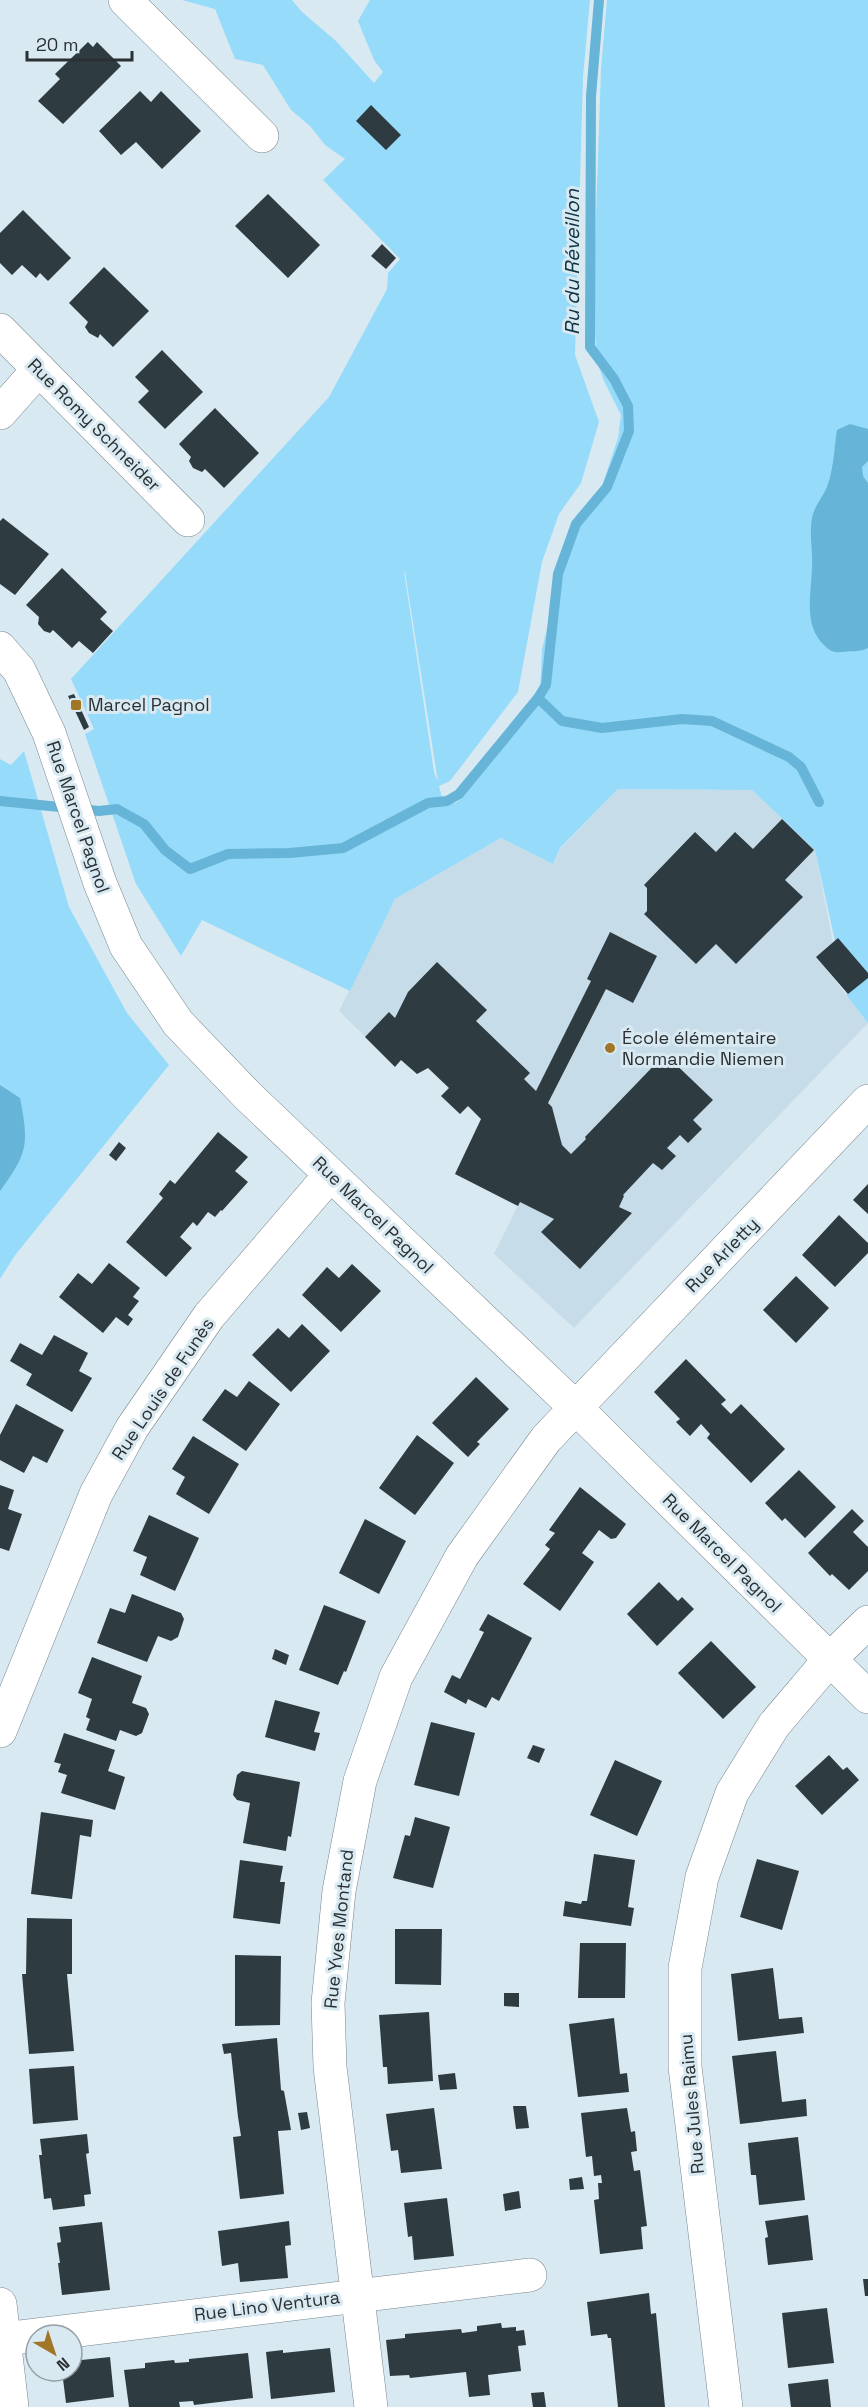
<svg xmlns="http://www.w3.org/2000/svg" width="868" height="2407" font-family="'Space Grotesk',sans-serif">
  <rect width="100%" height="100%" fill="#d9e9f1"/>
  <path fill="#c6dde9" d="M618 789 752 790 815 850 833 943 817 957 868 1023 574 1328 494 1254 523 1195 493 1129 469 1106 460 1114 441 1096 449 1087 428 1068 417 1073 401 1060 395 1066 339 1011 395 899 501 838 553 864 560 849Z"/>
  <path fill="#97dbfa" fill-rule="evenodd" d="M182 0H292L302 12 336 41 374 83 383 72 374 60 358 21 370 0H590L583 77 575 355 599 422 581 483 559 514 542 562 518 692 450 781 439 786 444 806 457 802 473 784 494 752 531 709 540 691 542 649 564 561 569 531 577 515 602 486 618 438 621 415 603 379 597 361 593 304 601 69 607 0H868V1023L847 996 815 850 752 790 618 789 560 848 553 864 501 838 395 899 350 991 202 920 181 956 136 884 85 734 94 729 71 679 329 397 387 289 388 273 400 259 323 180 345 159 325 145 310 126 291 110 263 65 235 59 215 9ZM404 571 405 572 438 782 434 772Z
    M24 751 69 907 127 1013 169 1065 16 1254 0 1279V759L11 765Z"/>
  <path fill="#66b5d8" d="M850 424 868 429V461L862 467 863 476 868 483V648C861 652 850 651 841 652 834 653 830 651 825 646 803 626 811 595 812 568 813 551 809 535 812 518 814 506 824 496 828 484 834 466 834 449 837 430Z
    M0 1085 20 1098C29 1144 28 1153 0 1191Z"/>
  <g fill="none" stroke-linecap="round" stroke-linejoin="round">
    <path stroke="#66b5d8" stroke-width="10" d="M538 698 562 721 602 728 682 719 712 721 789 757 801 767 819 802
      M0 801 99 811 117 809 144 824 165 850 190 869 228 854 290 853 343 848 428 803 447 801 459 794 538 698 546 685 558 574 576 524 607 487 629 431 628 406 614 379 590 347 591 96 599 0"/>
  </g>
  <path fill="#2e3b41" d="M88 42 93 47 97 42 121 66 63 124 38 101 60 79 55 74Z
    M140 91 151 102 161 91 201 131 162 169 136 142 121 155 99 131Z
    M371 105 401 135 386 150 356 121Z
    M268 194 320 245 288 278 235 226Z
    M23 210 71 258 48 281 40 273 36 278 22 265 12 275 0 263V233Z
    M382 244 396 258 386 269 371 256Z
    M104 267 149 311 113 347 100 334 98 338 89 333 85 327 88 322 69 303Z
    M162 350 203 392 165 429 138 402 149 391 135 377Z
    M215 408 259 453 224 488 205 469 202 472 193 468 189 461 191 457 179 444Z
    M3 518 49 554 15 595 0 584V521Z
    M62 568 107 612 100 619 113 631 93 653 79 641 72 648 53 630 50 633 44 631 38 624 39 617 26 605Z
    M74 694 89 727 84 730 68 696Z
    M782 819 814 850 785 880 803 897 736 964 716 944 696 964 644 914 647 911V888L644 885 695 832 716 852 735 832 753 849Z
    M610 932 657 956 633 1003 606 989 548 1103 552 1107 562 1145 571 1154 586 1139 585 1137 665 1054 713 1100 693 1120 702 1129 688 1143 680 1135 667 1148 676 1156 662 1170 653 1163 623 1195 624 1196 619 1207 632 1213 580 1269 541 1232 554 1219 520 1202 518 1206 455 1174 481 1119 468 1106 460 1114 441 1096 449 1088 428 1068 417 1074 401 1060 395 1067 365 1037 389 1012 395 1018 408 992 437 962 487 1010 476 1021 530 1073 524 1079 536 1091 591 981 587 979Z
    M838 938 868 973V978L848 994 816 957Z
    M218 1132 248 1157 235 1171 248 1182 222 1211 221 1210 215 1217 208 1212 197 1226 193 1222 180 1237 192 1248 166 1277 126 1242 163 1198 159 1194 170 1180 175 1184Z
    M119 1142 126 1148 116 1161 109 1155Z
    M868 1184V1214L853 1200Z
    M839 1215 868 1243V1253L835 1287 802 1255Z
    M109 1263 140 1288 133 1297 139 1301 128 1315 133 1319 128 1326 116 1317 103 1333 59 1297 78 1273 92 1284Z
    M352 1264 381 1291 341 1332 302 1295 327 1267 339 1278Z
    M796 1276 829 1308 796 1343 763 1310Z
    M302 1324 330 1351 291 1392 252 1355 278 1328 289 1338Z
    M54 1335 88 1353 79 1371 92 1378 72 1412 26 1385 32 1374 10 1361 20 1343 42 1355Z
    M686 1359 726 1400 721 1404 731 1414 741 1404 785 1449 751 1483 707 1438 710 1434 701 1424 690 1436 676 1422 680 1419 654 1392Z
    M476 1377 509 1409 477 1442 480 1444 468 1457 432 1423Z
    M249 1381 280 1404 246 1451 202 1420 225 1389 237 1397Z
    M16 1404 64 1430 47 1463 33 1456 24 1473 0 1460V1435Z
    M417 1435 454 1463 415 1515 379 1488Z
    M193 1436 239 1464 209 1514 176 1494 185 1477 172 1469Z
    M799 1470 836 1507 805 1538 785 1518 782 1521 765 1503Z
    M0 1485 14 1490 8 1509 22 1514 9 1551 0 1548Z
    M580 1487 626 1524 616 1538 611 1539 599 1530 582 1553 594 1562 560 1611 523 1584 550 1549 545 1545 555 1533 549 1530Z
    M852 1509 864 1521 853 1532 868 1547V1571L849 1590 832 1574 830 1576 808 1553Z
    M149 1515 199 1538 175 1591 140 1575 147 1557 133 1551Z
    M365 1519 406 1541 379 1594 339 1573Z
    M659 1582 678 1601 682 1597 694 1609 657 1646 627 1614Z
    M132 1594 181 1613 184 1619 178 1637 171 1641 158 1636 147 1662 97 1643 110 1608 125 1613Z
    M324 1605 366 1621 346 1672 344 1671 338 1685 299 1670Z
    M488 1614 532 1638 499 1701 492 1697 486 1708 468 1699 466 1704 444 1692 452 1675 460 1679 484 1632 479 1630Z
    M711 1641 756 1687 723 1719 678 1673Z
    M275 1649 289 1655 286 1665 272 1659Z
    M92 1657 142 1676 132 1703 146 1708 149 1714 142 1733 136 1736 120 1730 116 1741 86 1730 90 1719 86 1717 92 1699 78 1693Z
    M275 1700 320 1712 314 1732 320 1733 315 1751 265 1737Z
    M431 1722 475 1733 459 1796 414 1785Z
    M64 1733 115 1750 108 1771 125 1777 115 1810 61 1793 67 1775 58 1772 61 1764 54 1762Z
    M533 1745 545 1749 539 1763 527 1758Z
    M829 1755 843 1770 847 1767 859 1780 822 1815 795 1786Z
    M615 1760 662 1781 637 1836 590 1815Z
    M242 1771 300 1782 291 1837 288 1836 286 1851 243 1843 250 1803 237 1800 233 1795 237 1775Z
    M41 1812 93 1820 91 1837 80 1835 72 1899 31 1894Z
    M415 1817 450 1827 433 1888 393 1878 405 1835 410 1836Z
    M594 1854 635 1860 628 1907 634 1908 631 1926 563 1916 565 1901 581 1904 582 1901H587Z
    M757 1859 799 1871 782 1930 740 1917Z
    M240 1860 283 1866 280 1882H285L280 1924 233 1918Z
    M27 1918 72 1919V1974H67L74 2051 29 2054 22 1974H26Z
    M395 1929H442L441 1985 395 1984Z
    M580 1943H626L625 1998H578Z
    M235 1955 281 1956 280 2025 235 2026Z
    M773 1968 779 2019 802 2017 804 2033 738 2041 731 1974Z
    M504 1993H519V2007L504 2006Z
    M429 2012 433 2081 388 2084 387 2067H383L379 2015Z
    M614 2018 620 2074 627 2073 629 2092 578 2097 569 2024Z
    M277 2038 281 2090 284 2091 291 2130 278 2131 284 2194 240 2199 233 2137 241 2136 238 2117 231 2053 224 2054 222 2044Z
    M776 2051 782 2102 806 2099 807 2116 740 2124 732 2056Z
    M74 2066 78 2120 33 2124 29 2069Z
    M455 2073 457 2089 440 2090 438 2075Z
    M513 2106H526L529 2128 516 2129Z
    M434 2108 442 2169 401 2173 398 2150 391 2151 386 2114Z
    M627 2108 631 2132 635 2131 637 2151 631 2152 634 2171 640 2170 647 2226 641 2227 643 2249 600 2254 594 2200 599 2199 598 2183H602L601 2175 594 2176 592 2156 586 2157 581 2113Z
    M307 2112 310 2128 301 2130 298 2113Z
    M87 2134 89 2153 86 2154 91 2194 84 2195 85 2206 53 2210 51 2198 44 2199 39 2155H42L40 2139Z
    M798 2137 805 2200 759 2205 756 2175H751L748 2143Z
    M582 2177 584 2189 570 2190 569 2179Z
    M519 2191 521 2208 505 2211 503 2194Z
    M447 2198 454 2256 414 2260 412 2236 408 2237 404 2203Z
    M808 2215 813 2260 768 2265 765 2238 768 2237 765 2221Z
    M289 2221 291 2245 285 2246 288 2278 240 2282 238 2263 222 2266 218 2231Z
    M102 2222 110 2290 62 2295 58 2263H60L57 2243 61 2242 59 2227Z
    M863 2279H868V2296H865Z
    M649 2293 651 2314 656 2313 665 2407H618L611 2338H608L607 2334 591 2336 587 2302Z
    M827 2308 834 2363 788 2368 782 2313Z
    M501 2323 502 2328 516 2327V2331L524 2330 526 2345 518 2346 521 2371 488 2375 490 2395 469 2397 466 2372 410 2378 409 2375 390 2376 386 2340 405 2338V2334L461 2329 462 2333 477 2331V2326Z
    M330 2348 335 2392 271 2399 266 2352 283 2350V2353Z
    M248 2353 253 2398 194 2405 193 2401 179 2402 180 2407H129L124 2370 145 2368V2363L174 2360 175 2363 189 2362V2359Z
    M110 2357 114 2397 66 2403 62 2371H72V2361Z
    M828 2379 831 2407H791L788 2384Z
    M544 2392 546 2407H533L531 2393Z"/>
  <g fill="none" stroke-linecap="round" stroke-linejoin="round">
    <defs>
      <path id="minor" d="M125 0 262 136
        M0 330 188 520
        M0 413 39 369
        M0 648 19 670 49 733 100 883 126 946 178 1023 248 1096 576 1408 868 1697
        M0 1731 96 1494 132 1428 209 1316 330 1175
        M0 2304 12 2407
        M4 2339 530 2275
        M371 2407 330 2067 328 2003 339 1891 360 1781 396 1677 462 1556 546 1439 868 1101
        M726 2407 685 2067V1968L702 1877 732 1793 774 1725 830 1659 868 1622"/>
    </defs>
    <use href="#minor" stroke="#77868e" stroke-width="34"/>
    <use href="#minor" stroke="#fff" stroke-width="33"/>
  </g>
  <g fill="#a17626" stroke="#d9e9f1" stroke-width="2">
    <rect x="70" y="699" width="12" height="12" rx="3"/>
    <circle cx="610" cy="1048" r="6"/>
  </g>
  <g text-anchor="middle" stroke-width="6" stroke-linejoin="round" paint-order="stroke">
    <g font-size="18" fill="#2a3033" stroke="#d9e9f1">
      <text transform="translate(94 425) rotate(45)" y="6">Rue Romy Schneider</text>
      <text transform="translate(78 817) rotate(71)" y="6">Rue Marcel Pagnol</text>
      <text transform="translate(373 1215) rotate(44)" y="6">Rue Marcel Pagnol</text>
      <text transform="translate(722 1255) rotate(-46)" y="6">Rue Arletty</text>
      <text transform="translate(163 1389) rotate(-56)" y="6">Rue Louis de Funès</text>
      <text transform="translate(722 1553) rotate(45)" y="6">Rue Marcel Pagnol</text>
      <text transform="translate(339 1929) rotate(-84)" y="6">Rue Yves Montand</text>
      <text transform="translate(692 2104) rotate(-95)" y="6">Rue Jules Raimu</text>
      <text transform="translate(267 2306) rotate(-7)" y="6">Rue Lino Ventura</text>
    </g>
    <g font-size="18" fill="#2a3033" stroke="#d9e9f1" text-anchor="start">
      <text x="88" y="711">Marcel Pagnol</text>
      <text x="622" y="1044">École élémentaire<tspan x="622" dy="21">Normandie Niemen</tspan></text>
    </g>
    <g font-size="20" font-style="italic" fill="#0d3241" stroke="#d9e9f1">
      <text transform="translate(572 262) rotate(-90)" y="7">Ru du Réveillon</text>
    </g>
  </g>
  <g transform="translate(54 2353) rotate(141)"><circle r="28" fill="#d9e9f1" stroke="#939fa5" stroke-width="1.5"/>
  <path d="M0-4.5L10 22L0 15L-10 22Z" fill="#a17626"/>
  <text y="-9" font-size="16" font-weight="bold" text-anchor="middle" fill="#2a3033">N</text>
  </g>
  <path d="M27 51v9h105v-9" fill="none" stroke="#2a3033" stroke-width="3"/>
  <text x="36" y="51" font-size="18" fill="#2a3033" stroke="#d9e9f1" stroke-width="4.5" paint-order="stroke">20 m</text>
</svg>
